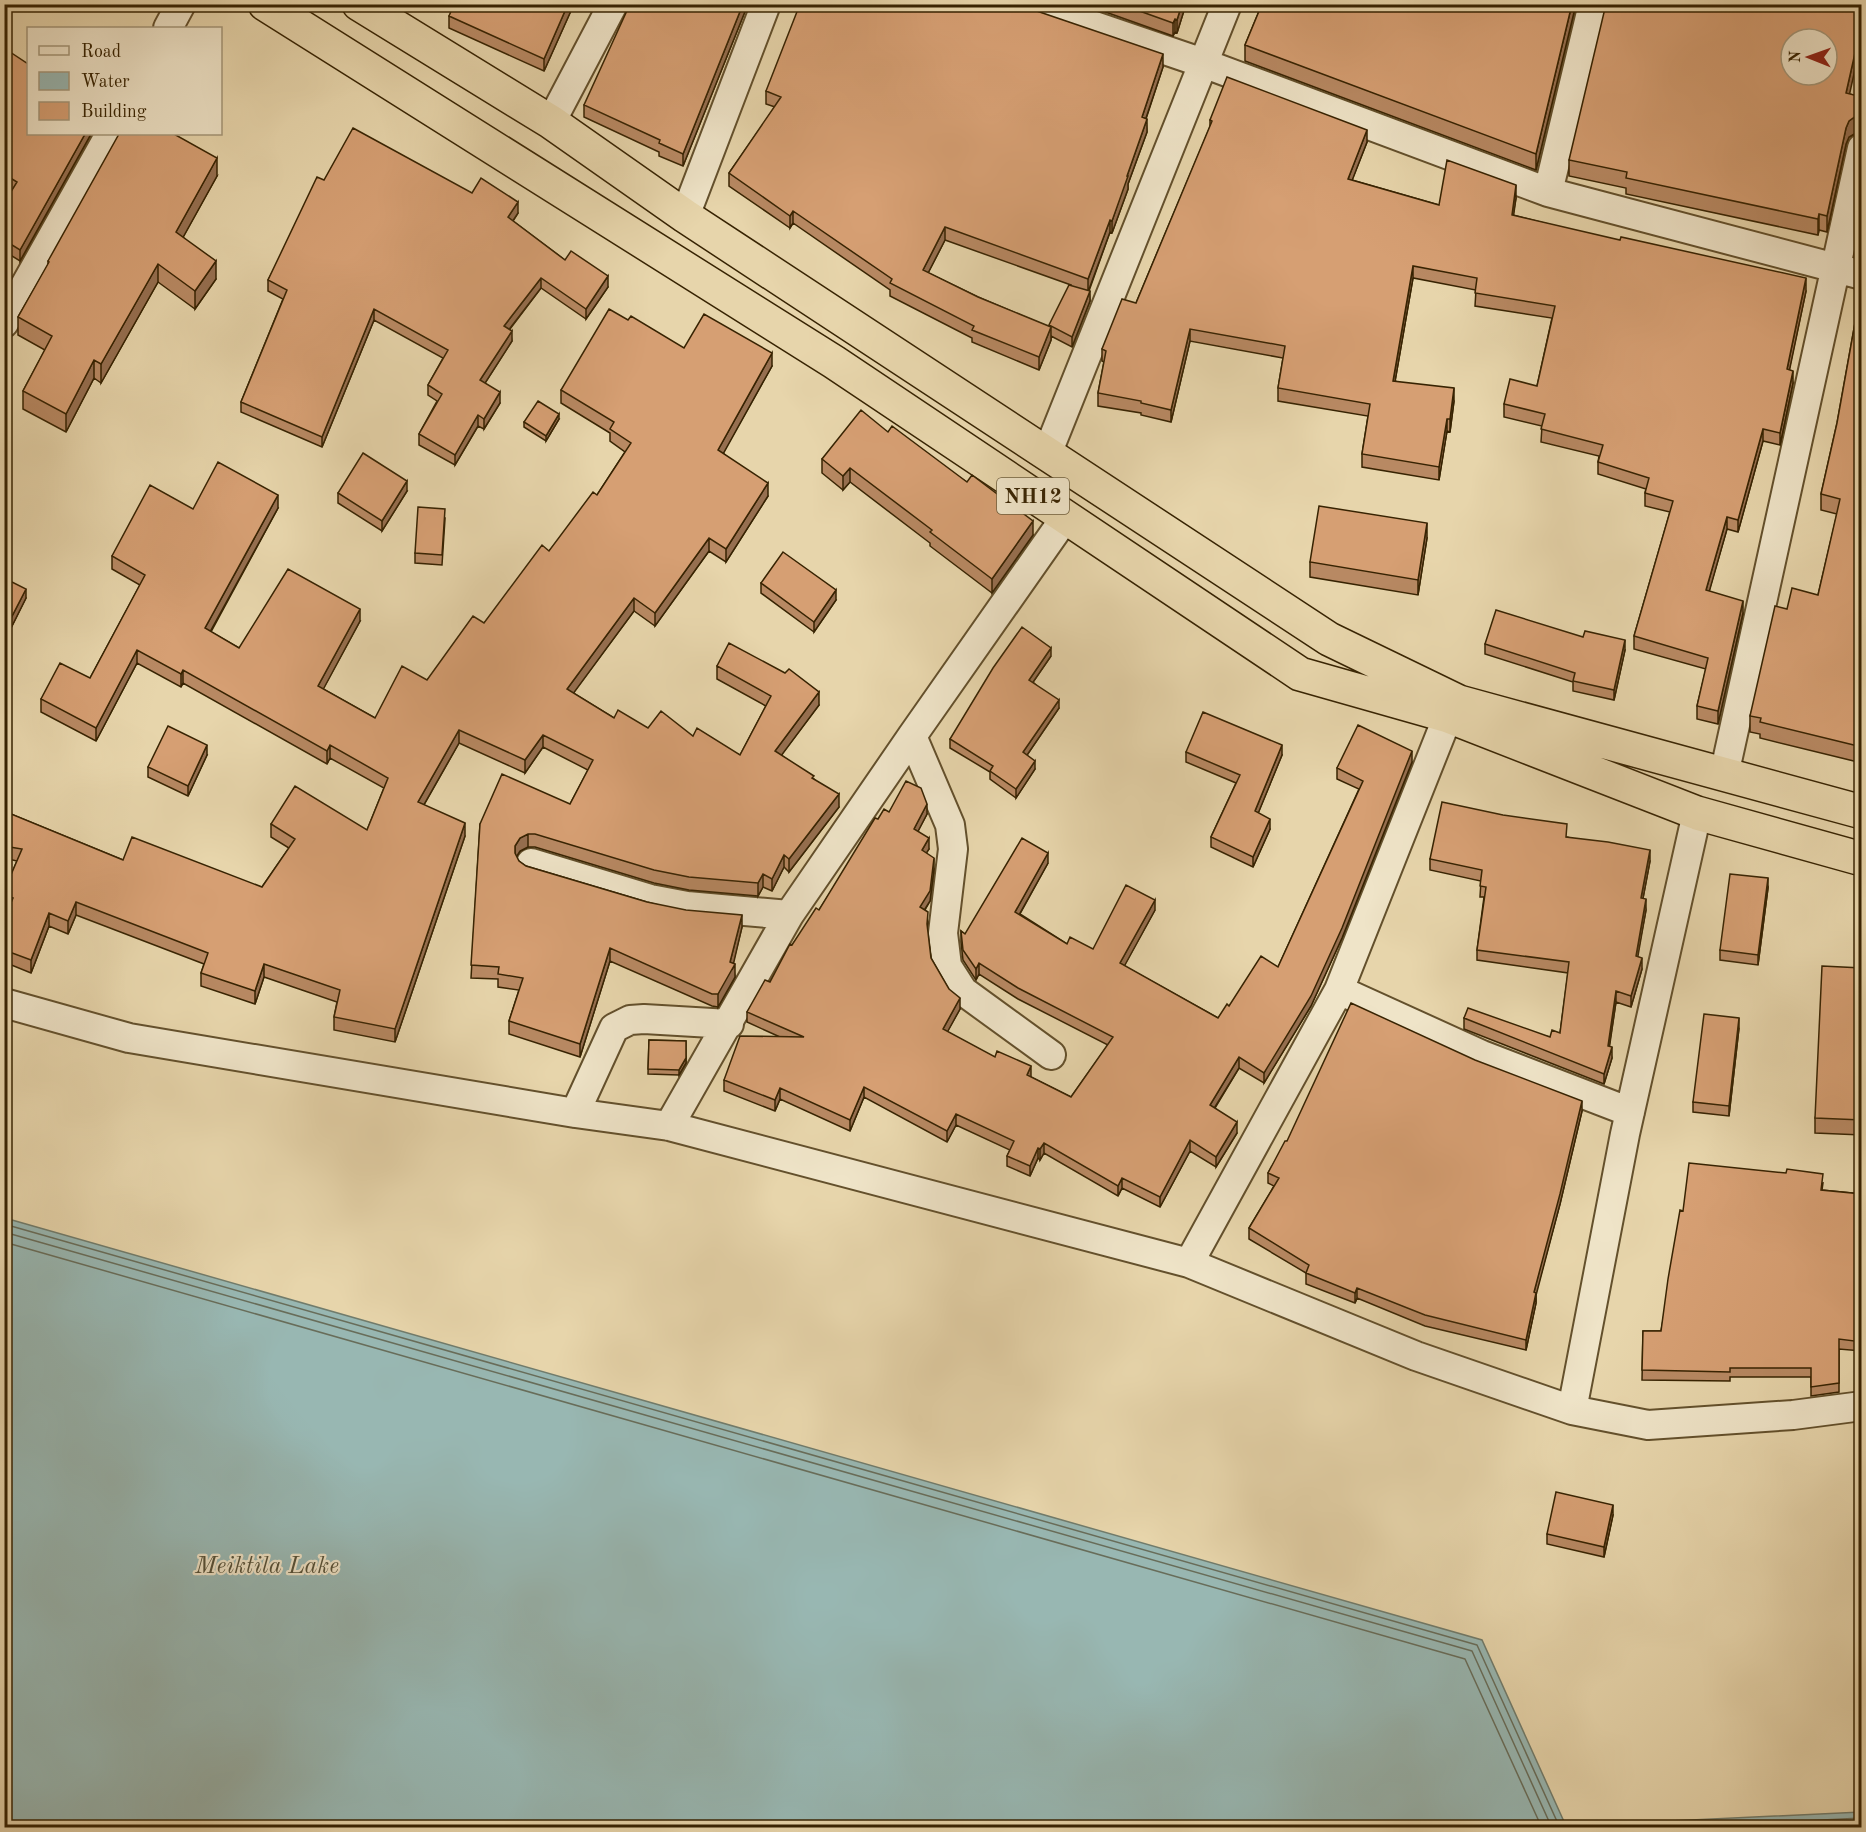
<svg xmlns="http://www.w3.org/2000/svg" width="1866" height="1832" font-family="'Old Standard TT',serif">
  <rect width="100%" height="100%" fill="#e7d5ab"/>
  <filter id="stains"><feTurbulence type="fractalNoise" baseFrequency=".00333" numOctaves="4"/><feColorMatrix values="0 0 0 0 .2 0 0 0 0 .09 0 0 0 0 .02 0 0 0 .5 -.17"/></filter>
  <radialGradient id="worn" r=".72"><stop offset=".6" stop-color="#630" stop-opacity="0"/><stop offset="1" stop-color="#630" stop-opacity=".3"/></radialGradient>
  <path fill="#98b7b2" stroke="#717c6c" stroke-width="1.5" d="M5 1218 1482 1640 1566 1826 1861 1812V1827H5Z"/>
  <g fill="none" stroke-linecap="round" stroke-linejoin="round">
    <path stroke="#686d5a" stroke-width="1.5" d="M4 1224 1477 1645 1560 1828
      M4 1232 1472 1651 1552 1828
      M4 1242 1465 1659 1542 1828
      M1662 1828 1862 1818"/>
    <defs>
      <path id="street" d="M1030 4 1203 63 1548 192 1862 275
        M168 28 181 4
        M551 122 613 4
        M1548 192 1593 4
        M685 216 766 4
        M4 323 110 134
        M1047 454 1227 4
        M912 736 950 825 953 849 943 933 947 966 963 991 1051 1055
        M1724 775 1862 148
        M531 863 650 899 687 906 789 915
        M1339 990 1482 1055 1630 1112
        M4 1003 129 1038 575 1113 669 1126 1189 1263 1416 1356 1572 1410 1648 1425 1793 1415 1862 1406
        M575 1113 614 1028 630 1020 644 1019 729 1024
        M669 1126 789 915 912 736 1065 518
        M1189 1263 1339 990 1448 716
        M1572 1410 1625 1134 1697 813"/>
      <path id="highway" d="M265 4 834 362 1300 674 1448 716 1697 813 1862 859
        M359 4 551 122 685 216 1329 639 1459 702 1862 812"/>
    </defs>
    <use href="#street" stroke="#63502c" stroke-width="32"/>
    <use href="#highway" stroke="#372302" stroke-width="36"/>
    <use href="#street" stroke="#efe4c8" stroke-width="28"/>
    <use href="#highway" stroke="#e7d5ab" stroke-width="33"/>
  </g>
  <path fill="#b88963" stroke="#372302" stroke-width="1.5" fill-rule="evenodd" d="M574 4 544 71 449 28V16Z
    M748 4 683 166 659 156V152L584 117V105Z
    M1083 4H1186L1177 33 1175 32 1173 36Z
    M1262 4H1576L1536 170 1245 61V45Z
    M1025 7 1163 67 1146 119 1147 132 1128 184V189L1112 233 1110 232 1089 291 1090 301 1072 347 1051 336V340L1039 370 972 342V338L890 296V290L793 223 790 228 729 186V173L775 107 766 104V91ZM945 240 1071 285 1049 327 978 297 928 273Z
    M4 48 28 134H91L20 261 4 251V203L12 190 4 185Z
    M1849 94 1862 97V132L1856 133 1849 137 1846 144 1827 232 1819 230 1818 235 1626 194V188L1569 176V160Z
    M1210 120 1367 142 1352 180 1439 205 1516 198 1513 215 1806 291 1789 370 1793 383 1780 445 1763 441 1738 532 1727 529 1709 591 1743 613 1718 724 1697 719V706L1706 669 1634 649V636L1670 512 1645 506V493L1646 489 1598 474V462L1599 456 1541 442 1542 426 1504 417V404L1537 386 1552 318 1475 306 1476 290 1413 278 1395 381 1454 401 1450 432 1447 431 1439 480 1362 467V454L1368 416 1278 401V388L1283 358 1190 341 1171 422 1141 415V413L1098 406V393L1104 362 1102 361V349L1136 303 1210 127Z
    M217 176 183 237 216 279 195 309 158 282 101 383 94 378 66 432 23 409V391L45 350 18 335V317L48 265V261Z
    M324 180 472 193 518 213 513 221 565 260 608 287 586 319 541 288 510 329 512 341 485 383 500 403 484 429 478 426 455 465 419 445V434L437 401 428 395V385L443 358 374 320 322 447 241 412V402L283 299 268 291V280Z
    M1862 211V240L1859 239V223Z
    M1862 284V763L1760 738V734L1750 732V716L1787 609 1818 595 1837 514 1821 510V494L1837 423Z
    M684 348 772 366 723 453 768 496 726 562 709 551 655 626 634 611 573 693 614 718 648 728 693 736 740 755 766 706 717 679V666L819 705 781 755 814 779 839 807 789 872 784 867 772 891 763 887 758 896 689 890 654 883 535 847H528L520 851 516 857 519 861 526 866 647 902 742 927 733 963 735 977 718 1007 712 1006 610 961 580 1057 509 1034V1021L519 990 498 987V979L471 978 480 824 570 804 588 770 543 747 525 773 459 743 424 805 465 836 395 1042 334 1030V1017L337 1002 264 977 255 1004 201 986V973L204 964 76 915 68 934 49 926 31 973 4 962V920L9 909 4 907V891L17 861 4 858V811L123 860 262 887 289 848 271 837V824L367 830 384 788 330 758 327 764 183 683 181 687 137 663 96 741 41 712V699L90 678 140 585 112 569V556L193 509 278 508 211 632 239 648 360 621 323 689 375 718 427 680 484 623 549 551 597 495 625 452 610 441V433L561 403V390Z
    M559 419 546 441 524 427V422Z
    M888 432 967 482 1033 535 992 593 930 546V543L850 482 843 490 822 473V459Z
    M407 491 382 531 338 503V493Z
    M445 519 442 565 415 563V553Z
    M1427 538 1418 595 1310 577V562Z
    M4 578 26 598 8 634 4 632Z
    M761 583 836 600 814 632 761 593Z
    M1485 644 1625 650 1614 700 1573 691V682L1485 654Z
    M1051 656 1033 682 1059 708 1027 755 1035 769 1016 798 990 779V772L950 748V739Z
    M1186 752 1282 755 1258 813 1270 829 1253 867 1211 847V837L1236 783 1186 762Z
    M207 755 188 796 148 777V767Z
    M1412 762 1342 938 1311 1006 1264 1083 1239 1068 1215 1108 1237 1133 1216 1167 1190 1151 1160 1207 1122 1188 1118 1196 1044 1153 1040 1160 1038 1158 1030 1176 1007 1166V1156L1010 1150 956 1125 947 1142 864 1097 850 1131 780 1099 775 1111 724 1091V1080L780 1037 747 1022V1012L770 982 792 945 819 910 878 819 889 812 927 814 918 831 929 849 926 853 934 869 930 901 925 910 928 922 927 929 931 958 960 1009 947 1032 1031 1077 1071 1097 1108 1045 1018 999 979 974 976 980 963 960 961 942V931L965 934 1048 863 1020 914 1067 944 1093 949 1155 910 1124 966 1218 1018 1229 1006 1278 967 1359 789 1337 779V768Z
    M1567 837 1650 861 1643 898 1646 910 1637 957 1642 969 1631 1007 1616 1002 1609 1047 1612 1058 1604 1084 1464 1029V1018L1550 1037 1560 1033 1568 973 1477 960V950L1484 897H1480L1481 881 1430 870V859Z
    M1768 888 1758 965 1720 960V950Z
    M1862 968V1135L1815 1133V1118Z
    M1739 1028 1729 1116 1693 1112V1102Z
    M649 1040 686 1041V1063L679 1075 648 1074Z
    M1582 1111 1560 1204 1536 1293V1303L1526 1350 1425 1326 1357 1298 1355 1303 1306 1284V1273L1249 1239V1228L1274 1186 1268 1183V1173L1287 1141Z
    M1823 1183 1822 1190 1862 1194V1351L1839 1349V1392L1811 1396V1377H1730V1381L1642 1380 1643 1331H1661L1683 1211Z
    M1613 1515 1604 1557 1547 1544V1534Z"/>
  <path fill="#966f50" stroke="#372302" stroke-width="1.5" d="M568 4H574L544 71V59Z
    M743 4H748L683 166V154Z
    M1182 4H1186L1177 33V20Z
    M1572 4H1576L1536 170V154Z
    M1175 19V32L1173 36V23Z
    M1862 22V38L1846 110V93Z
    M1163 54V67L1142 130V117Z
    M1856 116V133L1849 137 1846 144 1827 232V216L1846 128 1849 121Z
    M1147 119V132L1128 184V189L1112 233V221L1127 176Z
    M1367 130V142L1348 191V179Z
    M85 134H91L20 261V250Z
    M217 158V176L176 250V232Z
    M1516 185V198L1512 227V215Z
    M518 202V213L508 228V217Z
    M793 211V223L790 228V216Z
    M1819 214V230L1818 235V219Z
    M1110 220V232L1088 292V279Z
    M945 227V240L923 283V270Z
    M216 261V279L195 309V291Z
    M158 264V282L101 383V364Z
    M1413 266V278L1393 393V381Z
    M608 276V287L586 319V309Z
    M541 278V288L504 336V326Z
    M1806 278V291L1787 382V369Z
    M1090 291V301L1072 347V337Z
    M374 309V320L322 447V437Z
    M1051 327V340L1039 370V357Z
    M1190 329V341L1171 422V410Z
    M512 331V341L480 391V380Z
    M772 353V366L718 463V450Z
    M94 360V378L66 432V414Z
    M1793 371V383L1780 445V433Z
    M1454 388V401L1450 432V419Z
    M500 392V403L484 429V419Z
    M559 414V419L546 441V436Z
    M478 415V426L455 465V455Z
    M1447 419V431L1439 480V467Z
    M1763 429V441L1738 532V520Z
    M850 468V482L843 490V476Z
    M407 481V491L382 531V521Z
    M768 483V496L726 562V549Z
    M278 495V508L205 641V628Z
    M1727 517V529L1706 603V590Z
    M1033 521V535L992 593V579Z
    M1427 523V538L1418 595V580Z
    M709 538V551L655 626V613Z
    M26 589V598L8 634V624Z
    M836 590V600L814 632V622Z
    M634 598V611L567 702V689Z
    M1743 601V613L1718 724V711Z
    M360 609V621L318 699V686Z
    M1625 640V650L1614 700V690Z
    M1051 648V656L1029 688V680Z
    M137 650V663L96 741V728Z
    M183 670V683L181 687V674Z
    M819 692V705L775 764V751Z
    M1059 700V708L1023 761V752Z
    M459 730V743L418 815V802Z
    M543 735V747L525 773V760Z
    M207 745V755L188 796V786Z
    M330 745V758L327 764V751Z
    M1282 745V755L1255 821V811Z
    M1412 751V762L1342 938 1311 1006 1264 1083V1073Z
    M1035 761V769L1016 798V789Z
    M839 794V807L789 872V859Z
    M927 804V814L914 839V829Z
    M1270 819V829L1253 867V857Z
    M465 823V836L395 1042V1029Z
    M528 834V847L520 851 515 859V846L520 838Z
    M929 838V849L922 860V850Z
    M1650 850V861L1641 909V898Z
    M1048 853V863L1015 922V912Z
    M784 855V867L772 891V879Z
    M934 858V869L930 901 920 917V907Z
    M763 874V887L758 896V883Z
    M1768 878V888L1758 965V955Z
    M1646 899V910L1636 967V956Z
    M1155 900V910L1120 974V963Z
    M76 902V915L68 934V921Z
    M49 913V926L31 973V960Z
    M742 915V927L732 970 735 964V977L718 1007V994L730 962Z
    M610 948V961L580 1057V1044Z
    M1642 958V969L1631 1007V996Z
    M979 963V974L976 980V969Z
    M264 964V977L255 1004V991Z
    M1616 991V1002L1608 1057V1046Z
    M960 998V1009L943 1040V1029Z
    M1739 1018V1028L1729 1116V1106Z
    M1612 1047V1058L1604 1084V1074Z
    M1239 1057V1068L1210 1115V1105Z
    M686 1058V1063L679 1075V1070Z
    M1031 1066V1077L1027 1086V1075Z
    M864 1087V1097L850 1131V1120Z
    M780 1088V1099L775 1111V1100Z
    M1582 1101V1111L1560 1204 1534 1303V1292Z
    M956 1114V1125L947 1142V1131Z
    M1237 1122V1133L1216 1167V1157Z
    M1190 1140V1151L1160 1207V1197Z
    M1044 1143V1153L1040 1160V1149Z
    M1038 1148V1158L1030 1176V1166Z
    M1122 1178V1188L1118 1196V1186Z
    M1357 1288V1298L1355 1303V1293Z
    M1536 1293V1303L1526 1350V1340Z
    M1613 1505V1515L1604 1557V1547Z"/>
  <path fill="#d69f73" stroke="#372302" stroke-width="1.5" fill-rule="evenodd" d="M454 4H568L544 59 449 16Z
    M630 4H743L683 154 659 143 660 140 584 105Z
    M800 4H1021L1025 7 1163 54 1142 117 1147 119 1127 176H1128L1112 221 1110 220 1088 279 945 227 923 270 978 297 1051 327 1039 357 972 330 974 326 890 283 892 279 793 211 790 216 729 173 781 97 766 91Z
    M1120 4H1182L1177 20 1175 19 1173 23Z
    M1262 4H1572L1536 154 1245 45Z
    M1606 4H1862V22L1846 93 1862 97V116H1856L1849 121 1846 128 1827 216 1819 214 1818 219 1626 178 1627 172 1569 160ZM1791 39H1827V75H1791Z
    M4 48 28 64V134H85L20 250 4 240V203L17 182 4 174Z
    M1227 77 1367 130 1348 179 1439 205 1447 160 1516 185 1512 215 1620 240 1621 237 1806 278 1787 369 1793 371 1780 433 1763 429 1738 520 1727 517 1706 590 1743 601 1718 711 1697 706 1708 658 1634 636 1673 501 1645 493 1649 478 1598 462 1603 445 1541 429 1545 414 1504 404 1510 379 1537 386 1555 306 1475 293 1477 278 1413 266 1393 381 1454 388 1450 419H1447L1439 467 1362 454 1370 404 1278 388 1285 346 1190 329 1171 410 1141 403V401L1098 393 1106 351 1102 349 1122 299 1136 303 1212 121 1210 120Z
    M353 128 472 193 481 178 518 202 508 217 565 260 571 251 608 276 586 309 541 278 504 326 512 331 480 380 500 392 484 419 478 415 455 455 419 434 442 394 428 385 448 350 374 309 322 437 241 402 287 290 268 280 317 177 324 180Z
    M119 134H174L217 158 176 232 216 261 195 291 158 264 101 364 94 360 66 414 23 391 52 336 18 317 49 262 48 261Z
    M1862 211V224L1859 223Z
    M1862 284V747L1760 722 1761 718 1750 716 1775 606 1787 609 1792 588 1818 595 1840 499 1821 494 1837 423Z
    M1069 285 1090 291 1072 337 1049 325Z
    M609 309 628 320 631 316 684 348 704 314 772 353 718 450 768 483 726 549 709 538 655 613 634 598 567 689 614 718 618 710 648 728 661 711 693 736 697 728 740 755 771 696 717 666 729 643 785 673 789 669 819 692 775 751 814 776 812 778 839 794 789 859 784 855 772 879 763 874 758 883 689 877 654 870 535 834H528L520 838 515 846V853L519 861 526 866 647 902 686 910 742 915 730 962 735 964 718 994H712L610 948 580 1044 509 1021 523 978 498 974 499 967 471 965 480 824 502 774 570 804 593 760 543 735 525 760 459 730 418 802 465 823 395 1029 334 1017 340 990 264 964 255 991 201 973 208 953 76 902 68 921 49 913 31 960 4 950V920L13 898 4 895V891L22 849 4 846V811L123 860 132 837 262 887 295 839 271 824 295 786 367 830 388 778 330 745 327 751 183 670 181 674 137 650 96 728 41 699 60 663 90 678 145 575 112 556 150 485 193 509 218 462 278 495 205 628 239 648 288 569 360 609 318 686 375 718 402 666 427 680 473 616 484 623 542 545 549 551 593 492 597 495 631 443 610 429 614 422 561 390Z
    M538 401 559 414 546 436 524 422Z
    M861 410 888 432 892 426 967 482 972 475 1033 521 992 579 930 532 932 530 850 468 843 476 822 459Z
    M363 453 407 481 382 521 338 493Z
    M1319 506 1427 523 1418 580 1310 562Z
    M418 507 445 509 442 555 415 553Z
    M783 552 836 590 814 622 761 583Z
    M4 578 26 589 8 624 4 622Z
    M1496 610 1583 637 1585 631 1625 640 1614 690 1573 681 1575 673 1485 644Z
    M1022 627 1051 648 1029 680 1059 700 1023 752 1035 761 1016 789 990 771 993 766 950 739 993 668Z
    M1203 712 1282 745 1255 811 1270 819 1253 857 1211 837 1240 775 1186 752Z
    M1358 725 1412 751 1342 928 1311 996 1264 1073 1239 1057 1210 1105 1237 1122 1216 1157 1190 1140 1160 1197 1122 1178 1118 1186 1044 1143 1040 1149 1038 1148 1030 1166 1007 1156 1014 1141 956 1114 947 1131 864 1087 850 1120 780 1088 775 1100 724 1080 740 1036 804 1037 747 1012 765 980 770 982 790 944 792 945 816 908 819 910 875 818 878 819 884 809 889 812 906 781 921 788 927 804 914 829 929 838 922 850 934 858 930 891 920 907 928 912 927 924 931 958 949 989 960 998 943 1029 995 1057 997 1051 1031 1066 1027 1075 1071 1097 1113 1037 1018 988 979 963 976 969 963 950 961 931 965 934 1022 838 1048 853 1015 912 1067 944 1070 937 1093 949 1126 885 1155 900 1120 963 1218 1018 1227 1004 1229 1006 1261 956 1278 967 1363 781 1337 768Z
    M168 726 207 745 188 786 148 767Z
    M1442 802 1503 815 1567 824 1566 837 1608 842 1650 850 1641 898 1646 899 1636 956 1642 958 1631 996 1616 991 1608 1046 1612 1047 1604 1074 1464 1018 1468 1008 1550 1037 1552 1030 1560 1033 1569 962 1477 950 1486 887 1480 886 1482 870 1430 859Z
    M1730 874 1768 878 1758 955 1720 950Z
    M1822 966 1862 968V1120L1815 1118Z
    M1351 1003 1475 1060 1582 1101 1560 1194 1534 1292 1536 1293 1526 1340 1425 1315 1357 1288 1355 1293 1306 1273 1309 1265 1249 1228 1279 1178 1268 1173 1285 1141H1287Z
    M1704 1014 1739 1018 1729 1106 1693 1102Z
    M649 1040 686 1041V1058L679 1070 648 1069Z
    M1689 1163 1786 1173 1787 1169 1823 1174 1821 1190 1862 1194V1342L1839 1339V1383L1811 1387V1368H1730V1372L1642 1370 1643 1331H1661L1668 1279 1680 1210 1683 1211Z
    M1556 1492 1613 1505 1604 1547 1547 1534Z"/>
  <g text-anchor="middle" stroke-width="4.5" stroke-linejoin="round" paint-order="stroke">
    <rect fill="#efe4c8" stroke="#6e5d3d" stroke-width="1.5" x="997" y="478" width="72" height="36" rx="4.5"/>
    <g font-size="21" font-weight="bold" fill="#372302">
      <text x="1033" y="503">NH12</text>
    </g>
    <g font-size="24" font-style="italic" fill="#544f37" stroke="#efe4c8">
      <text x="267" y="1573">Meiktila Lake</text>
    </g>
  </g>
  <rect width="1866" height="1832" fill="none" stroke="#e7d5ab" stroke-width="24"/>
  <rect x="6" y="6" width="1854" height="1820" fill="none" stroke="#372302" stroke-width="3"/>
  <rect x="12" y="12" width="1842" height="1808" fill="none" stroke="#372302" stroke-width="1.5"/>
  <rect x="27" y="27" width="195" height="108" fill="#efe4c8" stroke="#a59779" stroke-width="1.5"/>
  <rect x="39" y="46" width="30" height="9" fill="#efe4c8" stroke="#a59779" stroke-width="1.5"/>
  <text x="81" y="57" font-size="18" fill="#372302">Road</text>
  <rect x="39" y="72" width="30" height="18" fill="#98b7b2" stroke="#a59779" stroke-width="1.5"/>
  <text x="81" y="87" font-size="18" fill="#372302">Water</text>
  <rect x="39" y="102" width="30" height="18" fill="#d69f73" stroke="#a59779" stroke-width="1.5"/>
  <text x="81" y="117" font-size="18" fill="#372302">Building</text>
  <g transform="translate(1809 57) rotate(271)"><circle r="28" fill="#efe4c8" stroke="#a59779" stroke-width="1.5"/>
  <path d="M0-4.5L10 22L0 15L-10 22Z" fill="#8f2418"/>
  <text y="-9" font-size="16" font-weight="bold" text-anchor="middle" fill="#372302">N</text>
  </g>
  <rect width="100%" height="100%" filter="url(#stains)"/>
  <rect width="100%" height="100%" fill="url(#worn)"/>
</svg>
